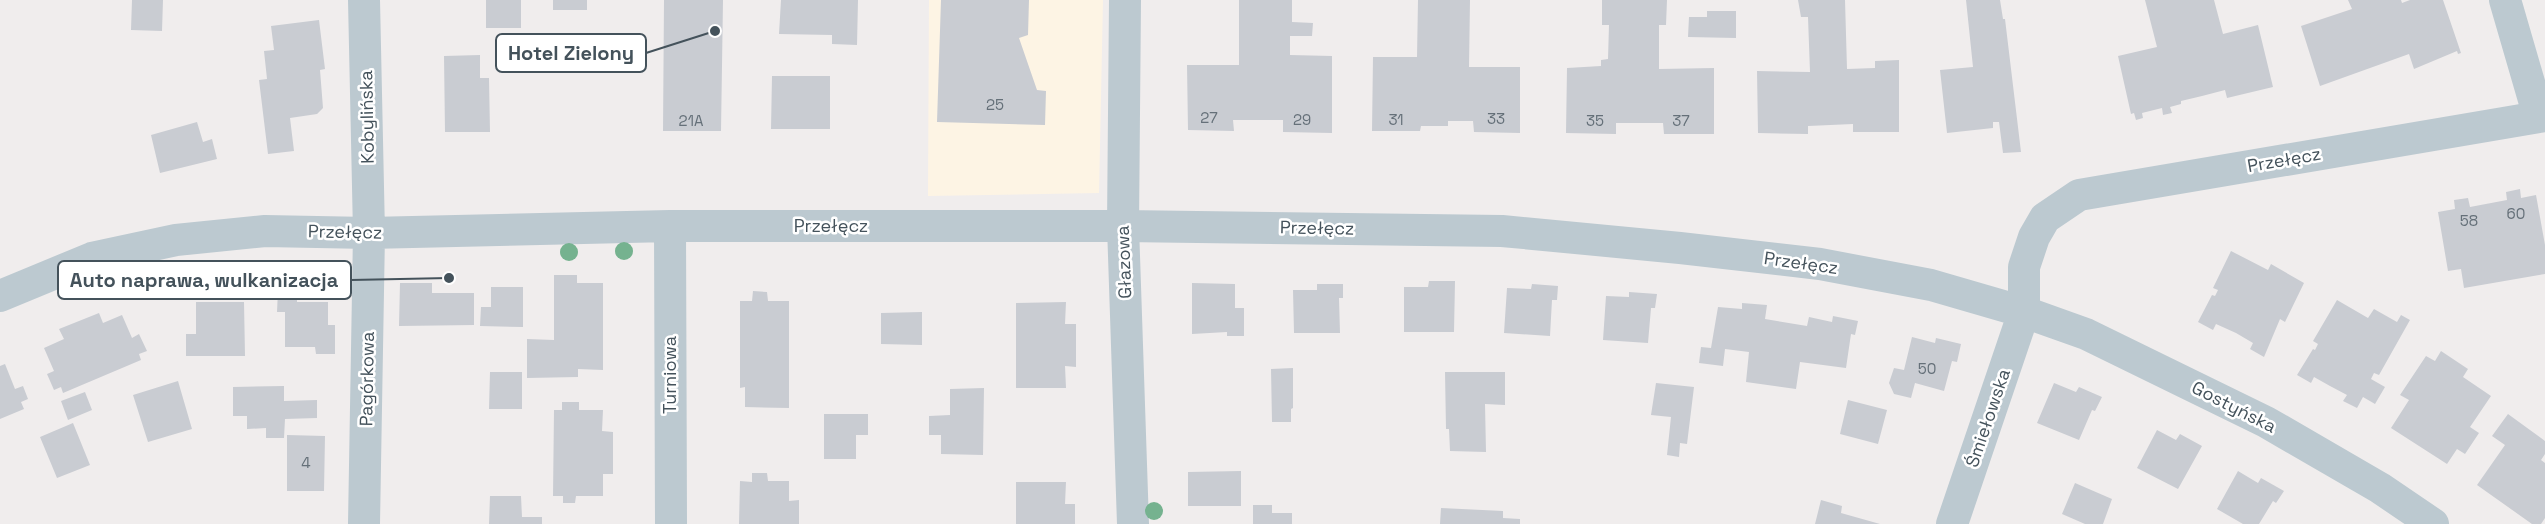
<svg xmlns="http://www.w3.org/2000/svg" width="2545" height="524" font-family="'Space Grotesk',sans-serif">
  <rect width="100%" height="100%" fill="#f0eded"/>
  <path fill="#fdf4e4" d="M929 0H1103L1099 193 928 196Z"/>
  <path fill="#c9ccd2" d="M132 0H163L162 31 131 30Z
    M486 0H521V28H486Z
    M553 0H587V10H553Z
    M664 0H723L721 131H663Z
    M781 0H858L857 45 832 44V35L779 34Z
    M941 0H1029L1028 35 1019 38 1037 90 1046 91 1045 125 937 122Z
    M1239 0H1292V22L1313 23 1312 36H1290V55L1332 56V133L1283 132V120H1233L1234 131 1188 130 1187 65H1239Z
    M1418 0H1470L1469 67H1520V133L1474 132 1473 121H1448V126H1421L1420 131H1372L1373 57H1417Z
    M1602 0H1667L1666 25H1659V69L1714 68V134H1664L1663 123H1616V134L1566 133 1567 68 1601 66V60L1608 59 1609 25H1602Z
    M1798 0H1845L1847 69 1875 68V61L1899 60V132H1853V124L1808 126V134L1758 133 1757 71 1810 72 1808 17H1801Z
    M1966 0H2000L2003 19H2005L2021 152 2003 153 1999 122H1993V128L1947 133 1940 70 1973 67Z
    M2145 0H2214L2223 34 2258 25 2273 87 2227 98 2225 90 2202 96 2181 101V104L2170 107 2172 113 2163 115 2162 108 2142 113 2143 118 2136 120 2134 113 2131 114 2118 56 2157 47Z
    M2348 0H2401L2402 3 2410 0H2443L2461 53 2458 54 2457 51 2414 69 2409 54 2320 86 2301 26 2352 9Z
    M1707 11H1736V38L1688 37 1689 17H1707Z
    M319 20 325 69 320 70 323 108 317 114 290 118 294 151 268 154 259 80 267 79 264 51 274 50 271 26Z
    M480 55V78H489L490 132H445L444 56Z
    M772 76H830V129H771Z
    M197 122 203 142 212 139 217 159 160 173 151 135Z
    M2520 189 2521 198 2536 195 2545 245V274L2464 288 2461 269 2448 271 2438 212 2455 209 2454 200 2468 198 2470 207 2507 200 2506 192Z
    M2231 251 2268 270 2271 264 2304 283 2285 322 2280 319 2264 357 2250 349 2253 343 2236 333 2216 324 2213 330 2198 322 2212 295 2215 296 2218 290 2213 288Z
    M554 275H577V283H603V370L578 369V377L527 378V339L554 340Z
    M1429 281H1455L1454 332H1404V287H1428Z
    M400 283H432V293H474V325L399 326Z
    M1192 283 1235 284V308H1244V336H1227V332L1192 334Z
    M1317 284H1343V298H1339L1340 333H1294L1293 290H1317Z
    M1532 284 1558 286 1557 300H1552L1550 336 1504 333 1507 288 1531 289Z
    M491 287H523V327L480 326 481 307H491Z
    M278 290H297V302H328V325H335V354H316L315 347H285V312H277Z
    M753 291 767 292 768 301H789V408L745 407V387L740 388V301H752Z
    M1629 292 1657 294 1655 308H1651L1648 343 1603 340 1606 296 1629 297Z
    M2337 300 2368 318 2374 309 2397 322 2401 315 2410 320 2379 375 2374 373 2371 379 2385 387 2375 404 2363 397 2357 408 2343 401 2347 395 2330 386 2314 377 2311 383 2297 375 2313 349 2315 350 2318 344 2313 341Z
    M196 302H244L245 356H186V334H196Z
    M1066 302 1065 324H1076V367L1065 366 1066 388H1016V303Z
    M1742 303 1767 305 1765 319 1807 326 1809 317 1832 322 1833 316 1858 321 1855 335 1851 334 1846 368 1800 362 1796 389 1746 382 1749 352 1725 349 1723 366 1699 363 1701 347 1711 348 1718 307 1742 309Z
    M922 312V345L881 344V313Z
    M99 313 103 323 122 315 132 338 139 334 147 351 139 354 141 360 63 393 61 387 54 390 47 374 54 371 44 348 64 339 59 329Z
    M1912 337 1935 343 1936 338 1961 344 1957 362 1952 361 1944 391 1915 383 1911 398 1894 394 1889 383 1894 368 1904 370Z
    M2441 351 2468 369 2463 377 2491 396 2470 427 2479 433 2465 454 2457 449 2447 464 2391 428 2409 400 2400 395 2426 356 2435 361Z
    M5 364 15 389 23 386 28 399 21 402 24 409 0 419V366Z
    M1293 368V408L1291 409V422H1272L1271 369Z
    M490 372H522V409H489Z
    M1445 372H1505V405L1485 404 1486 452 1450 451 1449 429H1446Z
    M178 381 192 429 148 442 133 395Z
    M1656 383 1694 387 1687 444 1680 443 1679 457 1667 455 1671 417 1651 415Z
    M2054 383 2076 392 2079 387 2102 397 2095 411 2092 410 2079 440 2037 423Z
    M284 386V401L317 400V418L285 419 284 438H266V428L247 429V416H233V387Z
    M984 388 983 455 941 454V435H929V416L950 415V389Z
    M85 392 92 410 68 420 61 401Z
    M1848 400 1887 410 1878 444 1840 434Z
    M562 402H579V410H603L602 431 613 432V474H603V496H576L575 503H563V496H553L554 410H562Z
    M824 414H868V435H856V459H824Z
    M2508 414 2545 441V454L2541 460 2545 463V518L2541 524H2532L2477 485 2505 445 2492 436Z
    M73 423 90 465 57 478 40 437Z
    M2157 430 2176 440 2180 434 2202 446 2178 489 2137 468Z
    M287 435 325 436 324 491H287Z
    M1241 471V506H1188V472Z
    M2238 471 2258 483 2261 478 2284 491 2276 503 2273 501 2259 524H2243L2217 509Z
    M752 473H767L768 481H789V501L799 500V524H739L740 481 752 482Z
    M1016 482H1066L1065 504H1075V524H1016Z
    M2075 483 2112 499 2103 524H2085L2062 514Z
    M490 496H521L522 517H542V524H489Z
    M1821 500 1842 506 1841 513 1880 524H1815Z
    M1253 505H1272V513H1292V524H1253Z
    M1441 508 1503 511V518L1520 519V524H1440Z"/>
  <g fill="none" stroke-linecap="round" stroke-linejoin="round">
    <path stroke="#bcc9d0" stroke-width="32" d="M1125 0 1123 226 1133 524
      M2505 0 2539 117
      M670 226 671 524
      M0 296 92 258 176 240 265 231 369 233 670 226H1123L1502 231 1680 248 1820 264 1931 285 2024 312 2086 334 2266 422 2380 488 2433 524
      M364 524 369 233 364 0
      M1952 524 2024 312V267L2034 237 2045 218 2079 195 2545 116"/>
  </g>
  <g fill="#75b28f">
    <circle cx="624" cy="251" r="9"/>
    <circle cx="569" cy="252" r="9"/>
    <circle cx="1154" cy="511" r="9"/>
  </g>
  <g text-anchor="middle" stroke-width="5" stroke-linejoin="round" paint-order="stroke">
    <g font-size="15" fill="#657079">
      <text x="995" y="110">25</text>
      <text x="1209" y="123">27</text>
      <text x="1496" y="124">33</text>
      <text x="1302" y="125">29</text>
      <text x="1396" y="125">31</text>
      <text x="691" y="126">21A</text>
      <text x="1595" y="126">35</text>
      <text x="1681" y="126">37</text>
      <text x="2516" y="219">60</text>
      <text x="2469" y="226">58</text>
      <text x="1927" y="374">50</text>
      <text x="306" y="468">4</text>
    </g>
    <g font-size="18" fill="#44525b" stroke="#fff">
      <text transform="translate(367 117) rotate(-91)" y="6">Kobylińska</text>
      <text transform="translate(2284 160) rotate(-10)" y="6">Przełęcz</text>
      <text x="831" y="232">Przełęcz</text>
      <text transform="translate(1317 228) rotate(1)" y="6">Przełęcz</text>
      <text transform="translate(345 232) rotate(1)" y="6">Przełęcz</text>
      <text transform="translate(1124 262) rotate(-92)" y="6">Głazowa</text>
      <text transform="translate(1801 263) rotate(8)" y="6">Przełęcz</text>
      <text transform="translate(670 375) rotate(-90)" y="6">Turniowa</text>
      <text transform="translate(367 379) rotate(-89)" y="6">Pagórkowa</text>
      <text transform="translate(2234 407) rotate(27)" y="6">Gostyńska</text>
      <text transform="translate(1988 418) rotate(-71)" y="6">Śmiełowska</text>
    </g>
  </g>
  <path fill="none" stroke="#44525b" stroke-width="2" d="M715 31L646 53M449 278L351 280"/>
  <g fill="#44525b" stroke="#fff" stroke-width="2">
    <circle cx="715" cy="31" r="6"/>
    <circle cx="449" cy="278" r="6"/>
  </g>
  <g fill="#fff" stroke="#44525b" stroke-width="2">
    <rect x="496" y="34" width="150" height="38" rx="6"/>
    <rect x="58" y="261" width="293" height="38" rx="6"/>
  </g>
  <g font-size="20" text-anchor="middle" font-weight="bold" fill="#44525b">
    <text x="571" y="60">Hotel Zielony</text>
    <text x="204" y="287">Auto naprawa, wulkanizacja</text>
  </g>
</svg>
